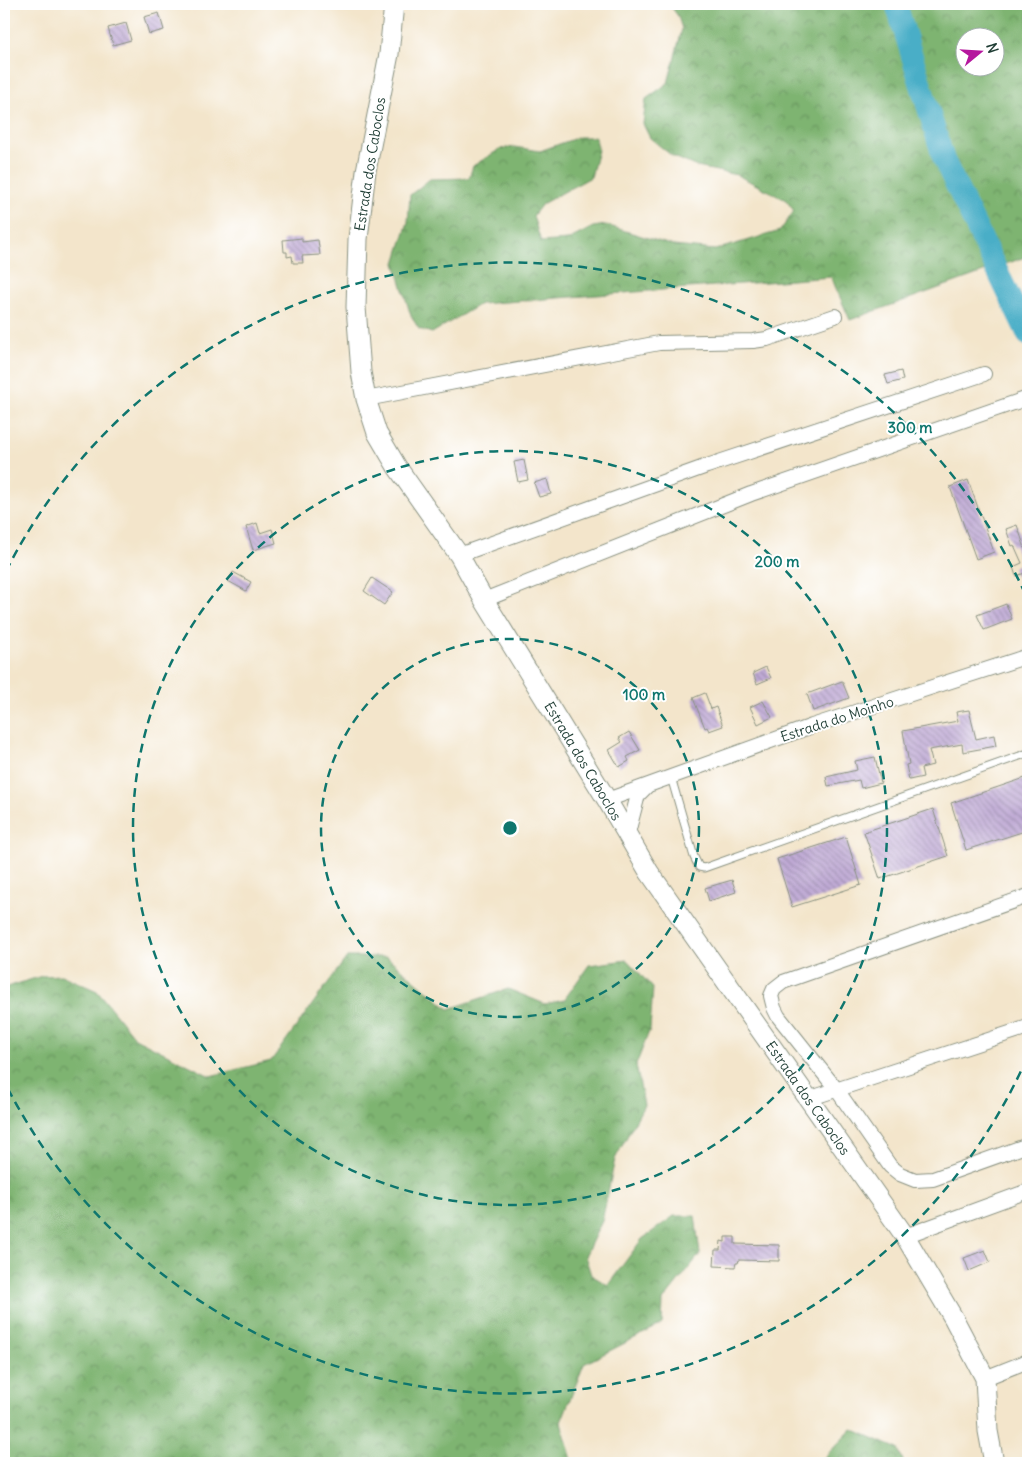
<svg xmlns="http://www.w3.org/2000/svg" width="1032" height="1467" font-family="Delius,sans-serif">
  <defs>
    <pattern id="forest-crowns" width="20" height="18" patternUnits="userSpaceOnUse" patternTransform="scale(1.25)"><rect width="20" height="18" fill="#7eb471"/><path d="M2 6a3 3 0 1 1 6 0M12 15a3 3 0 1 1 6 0" fill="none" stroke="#67945e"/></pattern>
    <pattern id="building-back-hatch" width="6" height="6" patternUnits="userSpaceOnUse" patternTransform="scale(1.25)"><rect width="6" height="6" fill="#c0aad5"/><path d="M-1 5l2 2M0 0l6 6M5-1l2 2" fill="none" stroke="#9b8cae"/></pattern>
  </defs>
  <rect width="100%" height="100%" fill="#fff"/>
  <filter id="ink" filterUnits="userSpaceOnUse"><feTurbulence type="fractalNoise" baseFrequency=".02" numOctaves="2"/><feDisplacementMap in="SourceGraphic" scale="10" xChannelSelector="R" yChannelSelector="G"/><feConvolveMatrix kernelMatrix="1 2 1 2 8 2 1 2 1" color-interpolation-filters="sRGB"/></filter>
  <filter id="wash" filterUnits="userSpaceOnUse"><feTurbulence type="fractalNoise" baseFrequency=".0096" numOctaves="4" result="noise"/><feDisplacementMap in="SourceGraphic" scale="20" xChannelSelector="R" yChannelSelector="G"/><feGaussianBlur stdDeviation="1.12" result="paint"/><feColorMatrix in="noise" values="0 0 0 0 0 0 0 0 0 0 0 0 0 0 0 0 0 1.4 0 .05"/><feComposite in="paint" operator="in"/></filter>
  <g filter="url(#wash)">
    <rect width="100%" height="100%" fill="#f3e5cb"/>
    <path fill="url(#forest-crowns)" stroke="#4e7852" fill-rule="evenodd" d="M669 4H1028V256L850 320 831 277 480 304 432 333 419 329 411 316 395 263 408 222 410 195 430 179 469 178 473 166 500 149 514 147 540 151 579 137H595L598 150 591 177 542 204 533 216 541 242 568 240 593 227 606 225 674 246 715 250 780 231 794 211 786 200 737 175 697 167 672 156 650 138 643 124 646 99 668 83 682 29 678 16ZM964 38H994V68H964Z
      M347 957H387L449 1009 508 989 545 1004 564 1000 589 965 627 960 653 988 650 1029 636 1065 644 1105 615 1159 602 1221 585 1256 591 1275 608 1285 642 1239 674 1216H695L700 1254 663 1301 662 1324 584 1364 561 1422 573 1463H4V988L42 976 61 975 97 991 135 1038 210 1076 271 1061Z
      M852 1429 898 1449 904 1463H819Z"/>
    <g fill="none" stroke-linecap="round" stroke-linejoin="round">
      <path stroke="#48aec7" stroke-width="22" d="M896 4 944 160 1028 335"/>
    </g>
    <g id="blocks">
      <path fill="url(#building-back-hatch)" d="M159 13 164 30 149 34 144 17Z
        M126 23 131 40 113 45 108 28Z
        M302 238V242L318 240 320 255 302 256 303 263H293L292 256 287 257V252H284L283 240Z
        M901 371 903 380 888 384 885 375Z
        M524 460 528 480 518 482 514 462Z
        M547 479 551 494 539 497 534 483Z
        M968 480 994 552 976 559 950 487Z
        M257 523 260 533 272 529 276 543 253 550 246 527Z
        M1017 525 1028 557V572L1016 576 1013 567 1022 563 1014 545 1012 546 1006 529Z
        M233 572 251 582 246 591 228 581Z
        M372 578 393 592 384 605 364 591Z
        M1006 604 1012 619 984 630 977 615Z
        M766 667 771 678 757 684 753 673Z
        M842 681 849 698 813 711 807 694Z
        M705 693 711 709 716 707 723 726 709 731 707 727 705 728 693 698Z
        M763 701 772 717 758 724 750 707Z
        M969 710 976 739 994 735 996 746 963 752 962 744 929 750 933 765 921 768 923 777 909 780 906 765 909 764 903 731 958 721 956 712Z
        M629 732 640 750 627 757 629 761 619 767 609 750 622 742 619 738Z
        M875 757 881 783 861 788 859 780 828 786 826 777 857 770 855 761Z
        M1028 777V830L966 850 951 803Z
        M933 809 948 856 880 879 864 832Z
        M846 837 861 885 792 907 777 859Z
        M732 880 736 892 709 901 705 888Z
        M725 1237H735V1244L779 1245V1261L739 1260 738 1263H736L735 1267 714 1266 715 1250H720L721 1241 725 1242Z
        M985 1250 990 1262 969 1271 964 1258Z"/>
    </g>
  </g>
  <g filter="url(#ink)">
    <use href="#blocks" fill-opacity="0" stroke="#899180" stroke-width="1"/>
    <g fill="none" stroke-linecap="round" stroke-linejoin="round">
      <defs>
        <path id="lane" d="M671 777 694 857 699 867 704 868 1028 753"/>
        <path id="street" d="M366 399 659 343 753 341 767 339 835 316
          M459 555 707 466 984 374
          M484 600 751 494 1028 398
          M607 800 812 726 1028 656
          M626 831 629 829 638 795 647 786
          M1028 896 783 982 774 989 771 996 774 1008 778 1016 837 1090 890 1166 900 1174 915 1180 933 1179 1028 1145
          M808 1099 1028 1027
          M905 1236 1028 1191
          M985 1378 1028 1361"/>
        <path id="secondary" d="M394 4 389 54 366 171 358 239 356 307 361 372 366 399 377 433 397 467 459 555 484 600 607 800 649 872 905 1236 954 1319 985 1378 988 1431 994 1463"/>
      </defs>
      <use href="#lane" stroke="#899180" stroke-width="9"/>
      <use href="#street" stroke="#899180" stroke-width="16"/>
      <use href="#secondary" stroke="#899180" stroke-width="21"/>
      <use href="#lane" stroke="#fff" stroke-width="7"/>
      <use href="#street" stroke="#fff" stroke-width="14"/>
      <use href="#secondary" stroke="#fff" stroke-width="19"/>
    </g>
  </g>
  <g fill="none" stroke="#0f766e" stroke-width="2.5" stroke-dasharray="9 6">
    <circle cx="510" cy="828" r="189"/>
    <circle cx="510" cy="828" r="377"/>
    <path d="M1027 1058A566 566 0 0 1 6 1085M6 571A566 566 0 0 1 1027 598"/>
  </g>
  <g text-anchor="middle" stroke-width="4" stroke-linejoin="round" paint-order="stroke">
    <g font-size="14" fill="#1f3d34" stroke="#fff">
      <text transform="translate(370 164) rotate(-81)" y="5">Estrada dos Caboclos</text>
      <text transform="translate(837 719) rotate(-18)" y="5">Estrada do Moinho</text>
      <text transform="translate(583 761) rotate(59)" y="5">Estrada dos Caboclos</text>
      <text transform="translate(808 1098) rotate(55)" y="5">Estrada dos Caboclos</text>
    </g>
  </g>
  <circle cx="510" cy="828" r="8" fill="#0f766e" stroke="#fff" stroke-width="2.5"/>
  <g font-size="15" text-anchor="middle" font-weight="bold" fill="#0f766e" stroke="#fff" stroke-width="4" stroke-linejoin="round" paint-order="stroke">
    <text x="910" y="433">300 m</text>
    <text x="777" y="567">200 m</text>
    <text x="644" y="700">100 m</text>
  </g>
  <rect width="1032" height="1467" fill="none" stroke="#fff" stroke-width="20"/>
  <g transform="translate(980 52) rotate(72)"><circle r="24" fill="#ffffff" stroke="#a5b1ae"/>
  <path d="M0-4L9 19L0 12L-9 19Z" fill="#b5179e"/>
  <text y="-8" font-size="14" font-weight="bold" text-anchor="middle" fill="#1f3d34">N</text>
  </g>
</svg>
